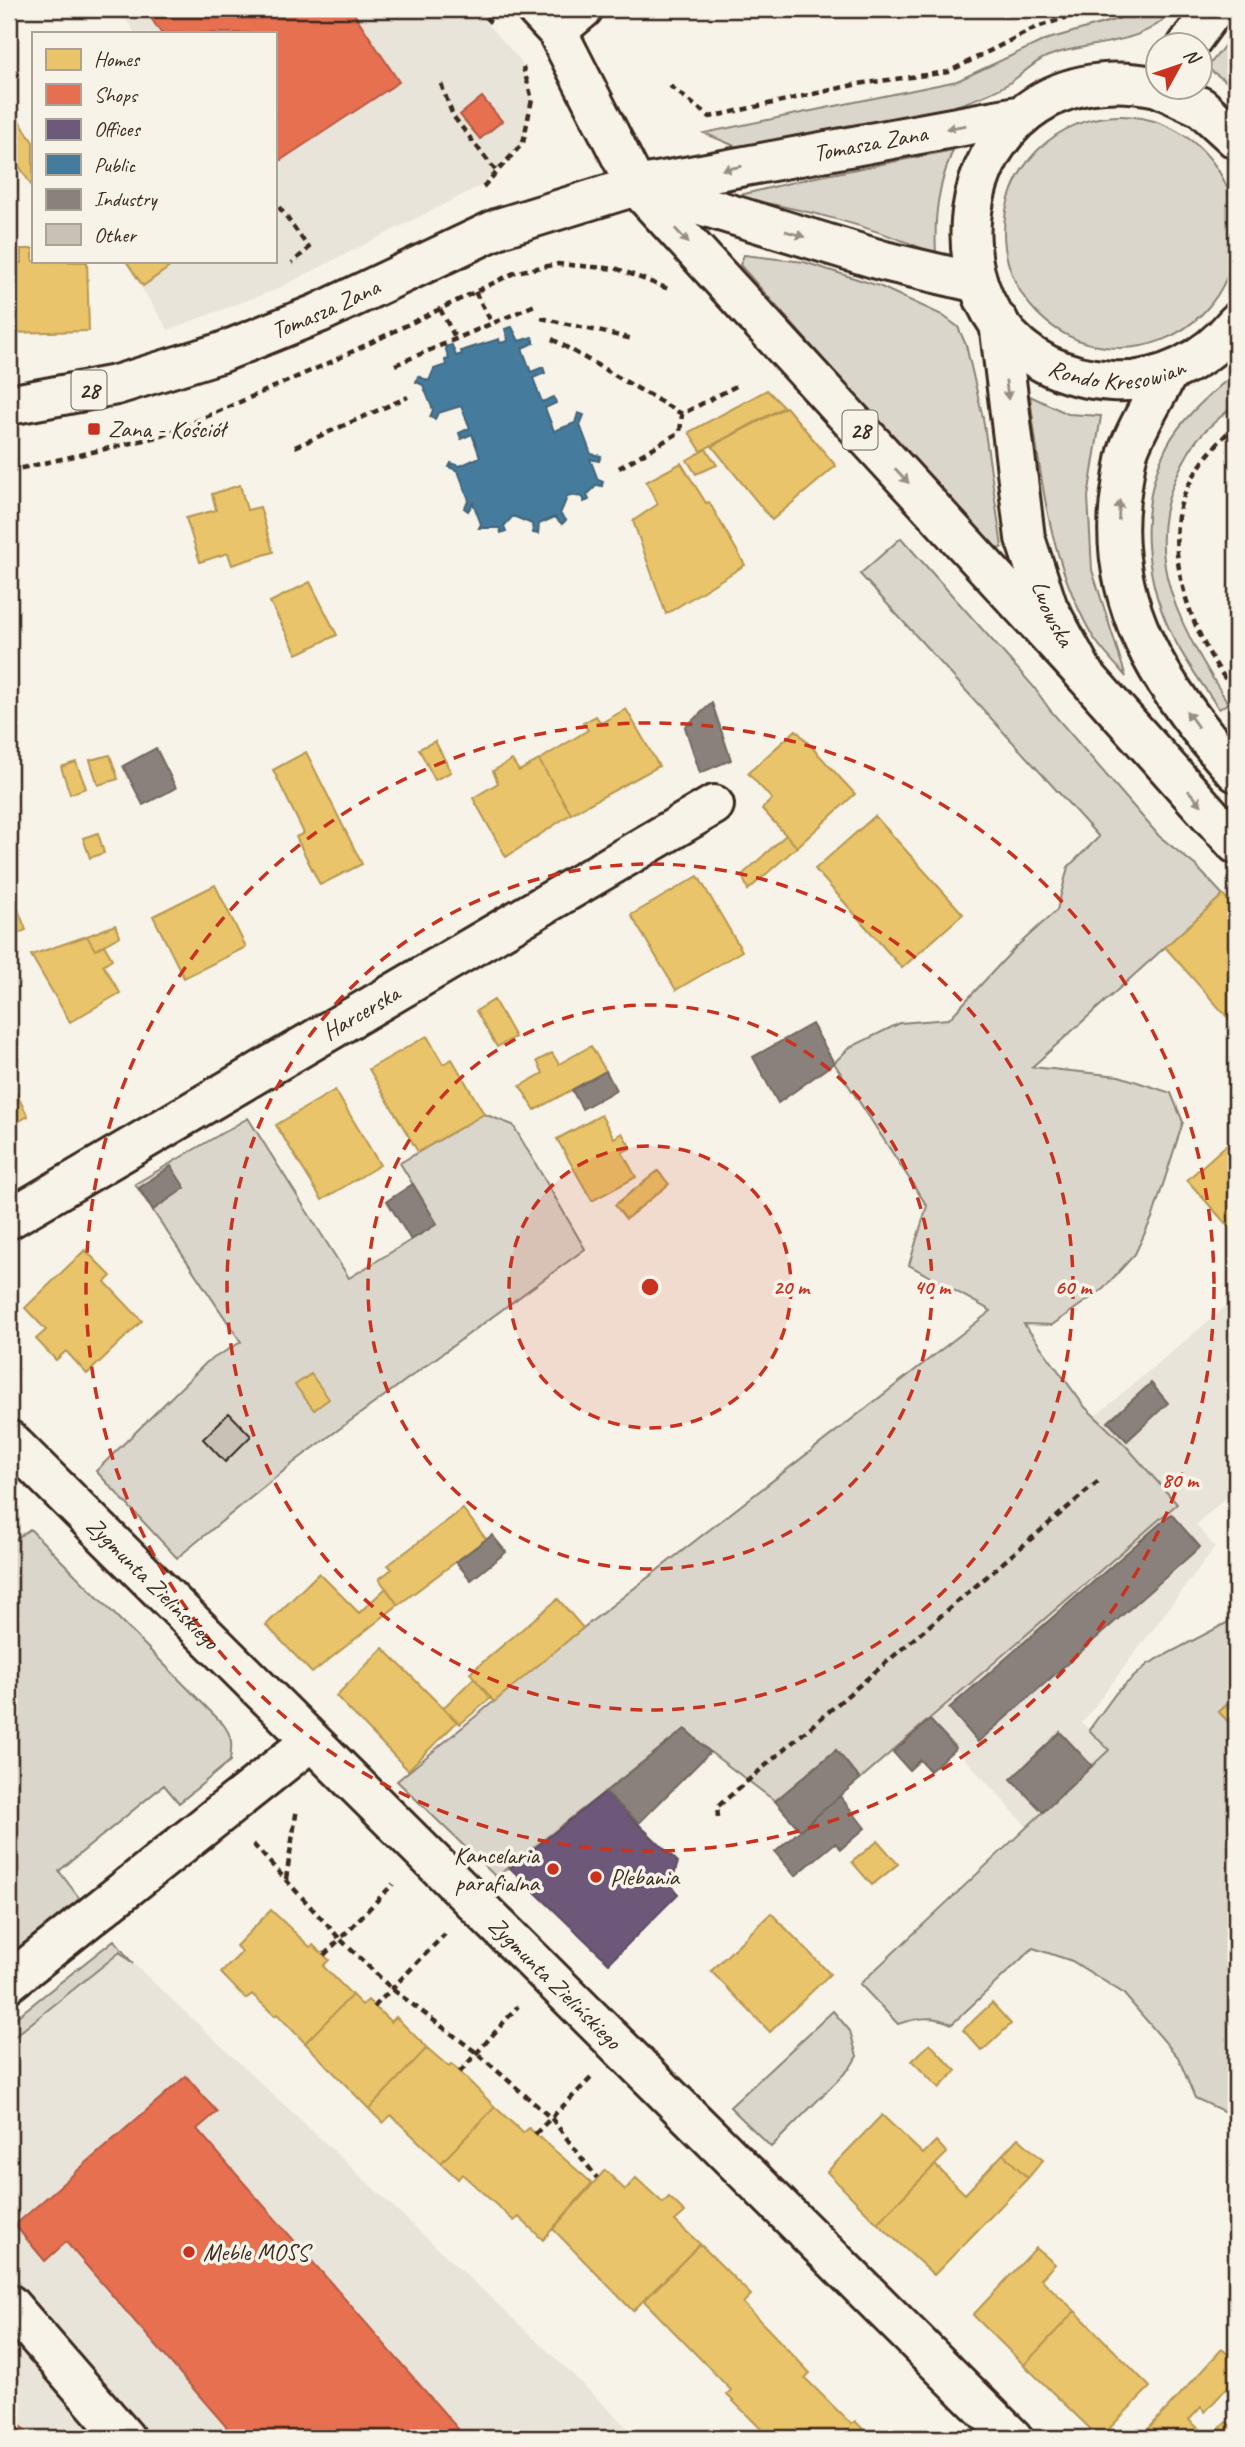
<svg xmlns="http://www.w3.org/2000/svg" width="1245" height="2447" font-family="Caveat,sans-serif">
  <rect width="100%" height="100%" fill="#f7f3e8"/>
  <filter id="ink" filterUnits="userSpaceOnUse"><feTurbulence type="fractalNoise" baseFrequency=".0143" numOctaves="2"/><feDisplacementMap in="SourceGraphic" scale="14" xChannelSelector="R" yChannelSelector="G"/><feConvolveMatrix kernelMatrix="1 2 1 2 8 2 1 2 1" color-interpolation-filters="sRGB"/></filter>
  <g filter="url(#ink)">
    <path fill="#e9e4d9" d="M119 9H474L521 61 532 99 523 143 482 185 275 290 168 330 125 261H275V33H135Z
      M1236 1298V1489L1196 1525 1215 1547 1082 1723 1109 1750 1027 1827 930 1720 1177 1504 1126 1446 1094 1417Z
      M121 1952 571 2373 638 2438H9V2041Z"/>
    <path fill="#dbd6cb" stroke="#8b8074" stroke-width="2" d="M1138 9H1174C1143 48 1088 40 1046 57 1032 63 1020 77 1006 85 989 95 971 101 952 107L737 147 704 133 957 81 1045 40 1118 19Z
      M1236 31V88L1207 68Z
      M1004 232a116 116 0 1 1 232 0a116 116 0 1 1-232 0Z
      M953 150C938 186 934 215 936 254 869 225 804 209 732 197L806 179Z
      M744 255 804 262 879 286 942 315 958 327 966 345 983 418 1002 547 994 552 740 265Z
      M1236 372V403C1223 416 1204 429 1194 444 1131 541 1174 617 1228 703L1219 709C1205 688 1190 668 1178 646 1144 586 1136 509 1167 446 1182 417 1212 393 1236 372Z
      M1030 396 1068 414 1101 416 1088 497 1092 570 1126 677C1115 663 1101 650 1092 635 1050 562 1040 478 1030 396Z
      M901 538 1033 686 1050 710 1159 836 1196 866 1223 895 1032 1067 1119 1076 1171 1093 1183 1122 1153 1216 1135 1254 1103 1289 1052 1325 1024 1324 1085 1407 1126 1446 1177 1504 860 1779 836 1750 775 1801 710 1752 685 1729 496 1877 397 1781 583 1628 991 1311 909 1265 927 1206 834 1063 849 1048 900 1023 949 1019 1015 948 1057 910 1068 867 1099 837 860 574Z
      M484 1114 513 1125 585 1249 297 1460 177 1558 96 1471 207 1362 241 1342 135 1184 248 1118 349 1278 437 1224 400 1163Z
      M30 1529 223 1724C233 1737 232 1745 230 1761L179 1803 164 1785 59 1871 80 1899 9 1955V1544Z
      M1236 1618V1696L1219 1712 1236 1730 1228 1741 1236 1750V2117L1195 2098 1178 2057 1123 1993 1072 1961 1033 1948 952 2024C933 2015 917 2018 898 2024L860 1984 1109 1750 1089 1730 1116 1693 1148 1664Z
      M114 1940 133 1964 120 1952 9 2041V2023Z
      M833 2011 850 2031 857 2056 850 2068 771 2147 730 2107Z"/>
    <path fill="#e9c46a" stroke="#b59653" stroke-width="2" d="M18 119 33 142V188L11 153 9 154V125Z
      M21 249H33V261L87 262 89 331 9 333V263H21Z
      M126 261H178L143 286Z
      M767 390 784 407 701 451 689 432Z
      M786 407 836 466 772 520 712 446Z
      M706 449 717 465 696 474 687 460Z
      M681 463 706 503 709 502 745 565 666 614 633 521 658 504 646 482Z
      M240 485 247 510 260 507 273 552 232 565 228 553 200 562 186 518 216 510 212 494Z
      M310 582 337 635 297 654 270 602Z
      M626 709 659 766 571 814 539 760 588 730 583 723 596 716 601 723Z
      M796 730 855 794 797 847 762 809 772 799 748 773Z
      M435 741 451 772 435 780 419 749Z
      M306 752 362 864 320 885 296 837 304 833 273 770Z
      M110 755 118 779 98 785 90 760Z
      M512 760 519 771 539 760 571 814 506 857 473 798 498 783 493 771Z
      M76 762 86 788 70 794 61 767Z
      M875 816 963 914 902 968 815 869Z
      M98 833 104 853 90 858 83 838Z
      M786 835 797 847 748 890 742 875Z
      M698 876 742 951 676 990 631 915Z
      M215 885 246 947 184 978 153 916Z
      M9 886 26 930 9 937Z
      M1223 895 1236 910V1027L1165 947Z
      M115 925 120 936 95 950 87 936Z
      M87 936 95 950 104 945 112 959 103 965 120 993 70 1022 31 955Z
      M494 1000 515 1037 497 1047 476 1011Z
      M427 1036 443 1064 452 1059 484 1114 418 1152 369 1069Z
      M591 1046 606 1071 535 1110 520 1086 543 1073 537 1061 552 1053 559 1064Z
      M9 1080 28 1116 9 1127Z
      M335 1090 380 1165 322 1200 276 1125Z
      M601 1115 614 1138 622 1133 631 1148 622 1152 636 1177 592 1201 557 1139Z
      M1232 1140 1236 1145V1235L1187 1180Z
      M658 1171 669 1184 626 1219 615 1205Z
      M85 1250 111 1276 105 1282 142 1321 87 1374 66 1351 56 1360 36 1339 46 1330 25 1308Z
      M311 1374 329 1399 314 1410 295 1385Z
      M463 1509 486 1539 398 1605 379 1579 392 1569 388 1565Z
      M319 1573 359 1613 386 1588 398 1605 312 1673 266 1625Z
      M558 1599 583 1628 494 1702 470 1673Z
      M383 1648 457 1722 408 1770 336 1696Z
      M474 1678 491 1698 460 1724 443 1708Z
      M1236 1696V1730L1219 1712Z
      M878 1841 898 1864 872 1885 852 1862Z
      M271 1910 310 1947 313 1945 329 1960 323 1966 352 1995 305 2043 277 2014 275 2016 252 1994 246 1999 221 1973 242 1952 236 1946Z
      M771 1913 830 1974 770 2032 711 1971Z
      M352 1995 362 2005 368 2000 391 2022 396 2017 427 2048 369 2109 305 2043Z
      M992 2003 1011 2024 982 2051 963 2030Z
      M930 2044 956 2071 939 2088 912 2061Z
      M427 2048 449 2067 452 2064 495 2107 441 2163 391 2115 383 2123 369 2109Z
      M495 2107 523 2133 529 2128 592 2183 543 2240 519 2217 514 2221 462 2174 458 2179 441 2163Z
      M882 2115 923 2154 936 2141 947 2153 877 2223 827 2172Z
      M1018 2138 1043 2160 1028 2178 1003 2154Z
      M1003 2154 1028 2178 934 2275 877 2223 935 2165 965 2194Z
      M605 2170 625 2190 636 2178 663 2203 669 2197 685 2212 675 2221 700 2244 633 2311 553 2229Z
      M700 2244 751 2295 743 2303 810 2373 805 2378 851 2424 855 2421 872 2438H770L727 2395 731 2390 644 2301Z
      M1036 2248 1055 2264 1041 2279 1075 2311 1024 2365 973 2315Z
      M1075 2311 1150 2387 1100 2438 1024 2365Z
      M1222 2349 1236 2362V2378L1205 2412 1201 2407 1189 2420 1209 2438H1140Z
      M1226 2422 1236 2430V2438H1211Z"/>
    <path fill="#e76f51" stroke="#b35a42" stroke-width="2" d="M145 9H351L399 82 275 164V33H161Z
      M482 97 502 121 480 139 460 115Z
      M186 2076 217 2112 197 2129 466 2438H236L66 2242 45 2261 15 2225Z
      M9 2412 31 2438H9Z"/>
    <path fill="#6d597a" stroke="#5e4b5e" stroke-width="2" d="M605 1792 678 1862 671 1886 678 1894 609 1963 510 1868Z"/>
    <path fill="#457b9d" stroke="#426377" stroke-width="2" d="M512 327 519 341 532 337 534 343 522 348 531 372 543 367 545 373 533 378 542 402 554 397 556 403 545 408 554 431 575 423 578 413 584 415 580 425 591 454 601 456 599 461 590 459 598 480 603 481 602 486 597 485 587 495 589 500 584 502 583 497 568 495 560 514 566 520 562 524 555 517 539 524 538 534 533 533 532 524 513 516 504 526 506 531 501 533 500 528H479L481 524 473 503 468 511 464 508 469 500 458 471 449 467 451 463 460 466 480 457 472 434 461 439 459 433 470 428 461 406 438 413 435 419 430 417 433 410 423 385 416 382 418 376 429 381 434 369 446 365 445 360 449 359 445 347 452 345 456 356 462 354 461 351 499 339 500 343 508 341 505 329Z"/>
    <path fill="#8a817c" stroke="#726760" stroke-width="2" d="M712 703 731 760 700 773 685 727Z
      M156 748 176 788 143 805 123 766Z
      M812 1024 834 1063 778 1103 753 1057Z
      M606 1071 616 1090 582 1109 572 1090Z
      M171 1166 185 1188 153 1210 139 1188Z
      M413 1184 437 1224 411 1240 387 1201Z
      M1151 1383 1168 1403 1127 1441 1108 1422Z
      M1171 1514 1200 1547 978 1742 949 1708Z
      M492 1535 506 1552 471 1580 456 1562Z
      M930 1720 956 1748 930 1771 920 1760 909 1770 893 1752Z
      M685 1729 710 1752 639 1823 605 1792Z
      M1060 1732 1092 1766 1043 1812 1011 1779Z
      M836 1750 860 1779 800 1830 775 1801Z
      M840 1796 865 1828 841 1849 835 1843 795 1876 775 1852Z"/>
    <path fill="#c8c1b6" stroke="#3b2a1e" stroke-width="2" d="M229 1413 251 1436 225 1462 203 1439Z"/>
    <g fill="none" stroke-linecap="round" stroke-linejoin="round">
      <defs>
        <g id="minor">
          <path d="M536 9 557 31 636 186"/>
          <path d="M557 31 583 9"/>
          <path id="s1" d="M9 1219 714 805"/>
          <path id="s2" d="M9 1440 1013 2438"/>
          <path d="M9 1982 310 1742"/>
          <path d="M9 2304 125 2438"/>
        </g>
        <g id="major">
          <path d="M641 187 884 261 978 283"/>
          <path id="s3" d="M9 405 116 385 220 353 319 313 499 228 636 186 1023 115"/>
        </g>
        <g id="highway">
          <path d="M1187 46 1214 9"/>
          <path id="s4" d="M1158 87C935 41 900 369 1112 381 1160 384 1206 360 1236 323"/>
          <path d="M1160 88 1201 107 1236 139"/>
          <path d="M636 186 1084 674"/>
          <path id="s5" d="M999 322 1025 538 1048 608 1084 674 1236 844"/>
          <path d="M1168 373C1155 398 1139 423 1129 449 1125 460 1124 474 1122 486 1102 600 1163 691 1236 772"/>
        </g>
      </defs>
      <use href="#minor" stroke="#3b2a1e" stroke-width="44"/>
      <use href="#major" stroke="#3b2a1e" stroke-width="44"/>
      <use href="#highway" stroke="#3b2a1e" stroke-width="44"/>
      <path stroke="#3b2a1e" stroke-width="4.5" stroke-dasharray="7 5" stroke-linecap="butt" d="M477 9 494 26
        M441 84 453 116 496 171
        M670 86 710 117 858 84 948 72 1037 27 1093 9
        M483 187 523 143 532 99 523 67
        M279 207 309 248 292 263
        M475 292 492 323
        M440 309 456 339
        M541 318 633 339
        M552 339 682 414 740 384
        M395 365 535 305
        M1236 425C1216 443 1196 467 1185 493 1159 551 1196 647 1236 692
        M295 447 408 397
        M619 468 680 432 682 414
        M9 471 162 436 331 362 516 272 558 264 618 269 671 290
        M718 1817 717 1807 1101 1479
        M253 1844 340 1939 393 1884
        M286 1879 297 1808
        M324 1955 340 1939 392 1989 477 2053 552 2119 597 2178
        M374 2007 445 1934
        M460 2072 518 2006
        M535 2134 591 2078"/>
      <use href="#minor" stroke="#f7f3e8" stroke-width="38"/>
      <use href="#major" stroke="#f7f3e8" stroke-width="38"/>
      <use href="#highway" stroke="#f7f3e8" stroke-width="38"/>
    </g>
    <defs><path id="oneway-solid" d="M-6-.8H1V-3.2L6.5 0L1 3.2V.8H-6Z" transform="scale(1.75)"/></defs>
    <g fill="#998e83">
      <use href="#oneway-solid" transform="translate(956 127) rotate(170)"/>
      <use href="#oneway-solid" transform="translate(732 168) rotate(170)"/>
      <use href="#oneway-solid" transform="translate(795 234) rotate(17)"/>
      <use href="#oneway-solid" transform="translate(682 236) rotate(47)"/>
      <use href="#oneway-solid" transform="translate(1007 390) rotate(83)"/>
      <use href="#oneway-solid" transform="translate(902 476) rotate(47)"/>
      <use href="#oneway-solid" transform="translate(1119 510) rotate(-87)"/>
      <use href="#oneway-solid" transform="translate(1192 719) rotate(-126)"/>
      <use href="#oneway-solid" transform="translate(1195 798) rotate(48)"/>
    </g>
  </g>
  <circle cx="650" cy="1287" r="141" fill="#c8321e" fill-opacity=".12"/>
  <g fill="none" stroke="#c8321e" stroke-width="3.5" stroke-dasharray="12 9">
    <circle cx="650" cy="1287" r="141"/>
    <circle cx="650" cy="1287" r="282"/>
    <circle cx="650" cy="1287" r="423"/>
    <circle cx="650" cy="1287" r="564"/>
  </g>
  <g fill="#c8321e" stroke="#f7f3e8" stroke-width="2.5">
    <rect x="87" y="422" width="14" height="14" rx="3.5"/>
    <circle cx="553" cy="1869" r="7"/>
    <circle cx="596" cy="1877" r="7"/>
    <circle cx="189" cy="2252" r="7"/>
  </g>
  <g text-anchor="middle" stroke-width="7" stroke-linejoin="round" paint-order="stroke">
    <g fill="#f7f3e8" stroke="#73665b" stroke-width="2">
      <rect x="71.5" y="370.5" width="35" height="39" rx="5"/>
      <rect x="842.5" y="410.5" width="35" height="39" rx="5"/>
    </g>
    <g font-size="23" font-weight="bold" fill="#3b2a1e">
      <text x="89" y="398">28</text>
      <text x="860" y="438">28</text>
    </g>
    <g font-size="24" fill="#3b2a1e" stroke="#f7f3e8">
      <text dy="8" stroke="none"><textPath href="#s3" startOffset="905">Tomasza Zana</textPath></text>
      <text dy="8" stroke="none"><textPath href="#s3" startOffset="332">Tomasza Zana</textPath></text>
      <text dy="8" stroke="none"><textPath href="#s4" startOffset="509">Rondo Kresowian</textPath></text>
      <text dy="8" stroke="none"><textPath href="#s5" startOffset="298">Lwowska</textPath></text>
      <text dy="8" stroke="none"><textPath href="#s1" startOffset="408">Harcerska</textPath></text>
      <text dy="8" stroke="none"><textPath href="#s2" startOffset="203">Zygmunta Zielińskiego</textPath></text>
      <text dy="8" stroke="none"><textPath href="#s2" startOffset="770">Zygmunta Zielińskiego</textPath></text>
    </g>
    <g font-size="24" fill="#3b2a1e" stroke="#f7f3e8" text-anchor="start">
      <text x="108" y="437">Zana - Kościół</text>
      <text x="539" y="1863" text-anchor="end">Kancelaria<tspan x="539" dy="28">parafialna</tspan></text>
      <text x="610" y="1885">Plebania</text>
      <text x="203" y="2260">Meble MOSS</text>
    </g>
  </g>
  <circle cx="650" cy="1287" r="10" fill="#c8321e" stroke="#f7f3e8" stroke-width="3.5"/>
  <g font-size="21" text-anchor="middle" font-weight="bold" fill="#c8321e" stroke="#f7f3e8" stroke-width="7" stroke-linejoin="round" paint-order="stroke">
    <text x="791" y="1294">20 m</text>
    <text x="932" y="1294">40 m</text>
    <text x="1073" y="1294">60 m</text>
    <text x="1180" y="1487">80 m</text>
  </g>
  <rect width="1245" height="2447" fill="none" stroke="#f7f3e8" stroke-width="35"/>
  <rect x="18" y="18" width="1210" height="2412" fill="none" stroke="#3b2a1e" stroke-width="2.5" filter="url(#ink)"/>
  <rect x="32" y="32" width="245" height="231" fill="#f7f3e8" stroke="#aca397" stroke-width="2"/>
  <rect x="46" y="49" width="35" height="21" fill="#e9c46a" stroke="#aca397" stroke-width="2"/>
  <text x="94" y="66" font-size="21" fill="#3b2a1e">Homes</text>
  <rect x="46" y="84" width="35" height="21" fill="#e76f51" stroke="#aca397" stroke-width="2"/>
  <text x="94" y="102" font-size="21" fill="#3b2a1e">Shops</text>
  <rect x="46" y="119" width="35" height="21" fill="#6d597a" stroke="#aca397" stroke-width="2"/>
  <text x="94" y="136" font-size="21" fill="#3b2a1e">Offices</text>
  <rect x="46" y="154" width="35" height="21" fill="#457b9d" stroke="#aca397" stroke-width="2"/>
  <text x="94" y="172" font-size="21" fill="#3b2a1e">Public</text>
  <rect x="46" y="189" width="35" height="21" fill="#8a817c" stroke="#aca397" stroke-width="2"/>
  <text x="94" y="206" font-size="21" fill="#3b2a1e">Industry</text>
  <rect x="46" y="224" width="35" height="21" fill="#c8c1b6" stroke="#aca397" stroke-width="2"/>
  <text x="94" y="242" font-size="21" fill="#3b2a1e">Other</text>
  <g transform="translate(1179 66) rotate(50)"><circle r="33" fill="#f7f3e8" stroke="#aca397" stroke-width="2"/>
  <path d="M0-5L12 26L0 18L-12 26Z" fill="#c8321e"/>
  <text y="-10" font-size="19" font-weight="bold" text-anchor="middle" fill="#3b2a1e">N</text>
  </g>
</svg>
